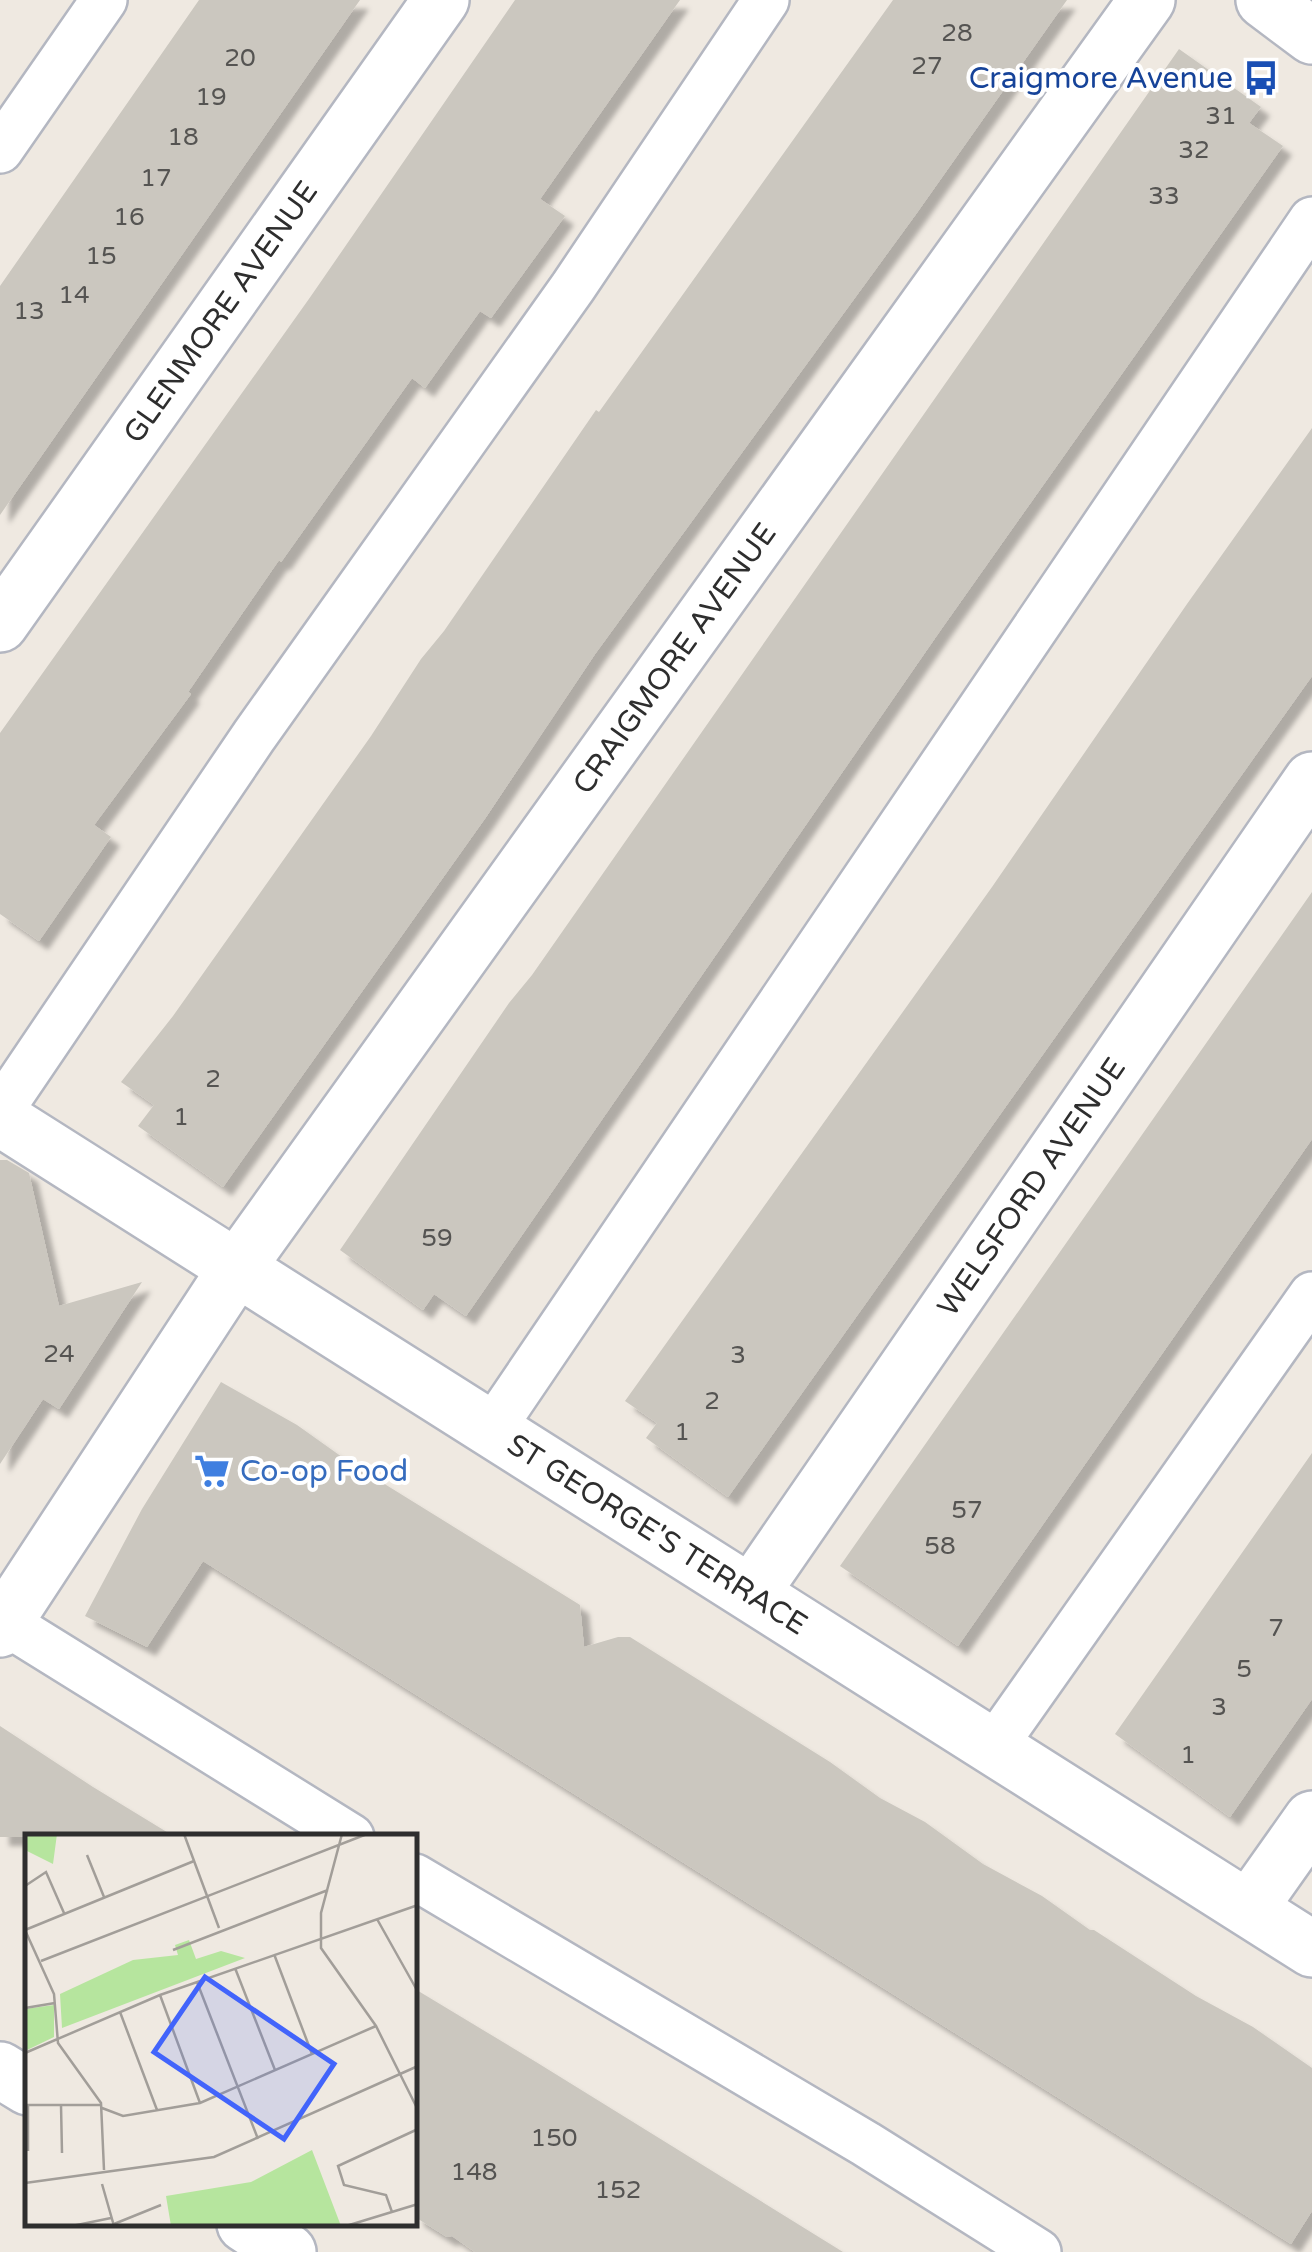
<svg xmlns="http://www.w3.org/2000/svg" width="1312" height="2252" font-family="'Varela Round',sans-serif">
  <defs>
    <filter id="shadow"><feDropShadow dx="9" dy="9" stdDeviation="2.5" flood-color="#0004"/></filter>
  </defs>
  <rect width="100%" height="100%" fill="#efe9e1"/>
  <path fill="#cbc7bf" filter="url(#shadow)" d="M199 0H360L0 515V286Z
    M515 0H680L540 199 565 216 491 318 480 311 425 388 412 378 281 562 279 560 188 692 191 694 94 825 111 837 39 941 0 914V733L311 296Z
    M893 0H1067L916 214 595 654 486 817 223 1187 138 1126 154 1105 121 1082 173 1016 371 736 421 659 444 631 596 410 599 412Z
    M1179 49 1261 107 1249 123 1283 146 942 628 466 1316 434 1294 423 1310 340 1250 509 1003 532 975Z
    M1312 428V676L728 1497 646 1438 657 1423 625 1401 992 887 1187 604Z
    M1312 892V1139L958 1646 840 1566Z
    M0 1160H7L29 1173 59 1306 142 1282 59 1409 43 1399 0 1464Z
    M221 1382 297 1425 349 1462 580 1605 584 1647 618 1637H630L830 1762 880 1798 925 1822 983 1864 1042 1896 1090 1930H1094L1196 1996 1253 2027 1312 2068V2211L1291 2244 203 1561 147 1647 85 1616 142 1509Z
    M1312 1453V1699L1230 1817 1115 1734Z
    M0 1726 93 1787 175 1837H0Z
    M415 1989 536 2062 843 2252H475L452 2236 447 2237 415 2217Z"/>
  <g fill="none" stroke-linecap="round" stroke-linejoin="round">
    <defs>
      <path id="lane" d="M0 150 104 0
        M0 1111 254 736 573 287 766 0
        M492 1429 1312 220
        M0 1619 351 1837
        M994 1746 1312 1295
        M415 1877 866 2144 1038 2252"/>
      <g id="street">
        <path id="s1" d="M0 624 441 0"/>
        <path id="s2" d="M0 1118 1312 1949"/>
        <path id="s3" d="M752 1592 1312 780"/>
        <path id="s4" d="M0 1629 236 1269 1147 0"/>
        <path d="M1249 1908 1312 1819"/>
        <path d="M0 2070 28 2087"/>
        <path d="M245 2224 288 2252"/>
      </g>
      <path id="secondary" d="M1264 0 1312 36"/>
    </defs>
    <use href="#lane" stroke="#b4b7c1" stroke-width="50"/>
    <use href="#street" stroke="#b4b7c1" stroke-width="60"/>
    <use href="#secondary" stroke="#b4b7c1" stroke-width="60"/>
    <use href="#lane" stroke="#fff" stroke-width="45"/>
    <use href="#street" stroke="#fff" stroke-width="55"/>
    <use href="#secondary" stroke="#fff" stroke-width="55"/>
  </g>
  <defs>
    <symbol id="bus-bare" viewBox="-9 -9 18 18"><path d="M-5-6H5V4H4V6H2V4H-2V6H-4V4H-5ZM-3.5-4V0h7V-4ZM-3.5 1.2v1.5H-2V1.2ZM2 1.2v1.5H3.5V1.2Z" fill="#1a4fb4" stroke="#fff" stroke-width="2.5" paint-order="stroke"/></symbol>
    <symbol id="supermarket-bare" viewBox="-9 -9 18 18"><path d="M-6-5.5h2.5l.6 2H6L4.5 2H-2.5L-4.4-4H-6ZM-1.5 3.2a1.3 1.3 0 1 0 .1 0ZM3 3.2a1.3 1.3 0 1 0 .1 0Z" fill="#3f7fe0" stroke="#fff" stroke-width="2.5" paint-order="stroke"/></symbol>
  </defs>
  <g fill-rule="evenodd">
    <use href="#bus-bare" x="1236" y="53" width="50" height="50"/>
    <use href="#supermarket-bare" x="187" y="1446" width="50" height="50"/>
  </g>
  <g text-anchor="middle" stroke-width="8" stroke-linejoin="round" paint-order="stroke">
    <g font-size="25" fill="#555452">
      <text x="957" y="41">28</text>
      <text x="240" y="66">20</text>
      <text x="927" y="74">27</text>
      <text x="211" y="105">19</text>
      <text x="1221" y="124">31</text>
      <text x="183" y="145">18</text>
      <text x="1194" y="158">32</text>
      <text x="156" y="186">17</text>
      <text x="1164" y="204">33</text>
      <text x="129" y="225">16</text>
      <text x="101" y="264">15</text>
      <text x="74" y="303">14</text>
      <text x="29" y="319">13</text>
      <text x="213" y="1087">2</text>
      <text x="181" y="1125">1</text>
      <text x="437" y="1246">59</text>
      <text x="59" y="1362">24</text>
      <text x="738" y="1363">3</text>
      <text x="712" y="1409">2</text>
      <text x="682" y="1440">1</text>
      <text x="967" y="1518">57</text>
      <text x="940" y="1554">58</text>
      <text x="1276" y="1636">7</text>
      <text x="1244" y="1677">5</text>
      <text x="1219" y="1715">3</text>
      <text x="1188" y="1763">1</text>
      <text x="554" y="2146">150</text>
      <text x="474" y="2180">148</text>
      <text x="618" y="2198">152</text>
    </g>
    <g font-size="30" fill="#164399" stroke="#fff" text-anchor="end">
      <text x="1233" y="88">Craigmore Avenue</text>
    </g>
    <g font-size="30" fill="#2e2e2e" stroke="#fff">
      <text dy="10" stroke="none"><textPath href="#s1" startOffset="382">GLENMORE AVENUE</textPath></text>
      <text dy="10" stroke="none"><textPath href="#s4" startOffset="1182">CRAIGMORE AVENUE</textPath></text>
      <text dy="10" stroke="none"><textPath href="#s3" startOffset="492">WELSFORD AVENUE</textPath></text>
      <text dy="10" stroke="none"><textPath href="#s2" startOffset="778">ST GEORGE'S TERRACE</textPath></text>
    </g>
    <g font-size="30" fill="#366cbe" stroke="#fff" text-anchor="start">
      <text x="240" y="1481">Co-op Food</text>
    </g>
  </g>
  <g transform="translate(25 1834)">
    <rect width="392" height="392" fill="#efe9e1"/>
    <path d="M2 0H32L28 30 0 16ZM164 106 171 125 196 117 220 124 37 194 35 160 108 126 153 121 150 111ZM29 171V203L0 217V175ZM287 316 316 392H146L141 362 226 348Z" fill="#b6e59e"/>
    <path fill="none" stroke="#a29e99" stroke-width="2.5" d="M159 0 194 94M317 0 296 79V114L351 192 393 276M62 21 79 63M0 52 21 38 39 79M352 85 393 158M0 96 29 160 33 209 76 269 79 336M0 96 169 27M148 116 303 56M249 120 287 220M16 127 342 0M210 134 250 236M172 148 233 305M135 161 175 269M0 174 30 169M95 178 132 276M0 219 135 161 393 71M0 271H77M3 271V317M36 271 37 319M77 274 98 282 175 269 351 192M0 349 189 323 393 232M77 350 89 392M367 378 361 361 319 351 313 332 393 295M89 390 136 371M47 392 86 384M321 392 393 370"/>
    <path fill="#4264fb" fill-opacity="0.15" stroke="#4264fb" stroke-width="5" d="M180 143 309 230 259 305 129 218Z"/>
    <rect width="392" height="392" fill="none" stroke="#2e2e2e" stroke-width="5"/>
  </g>
</svg>
